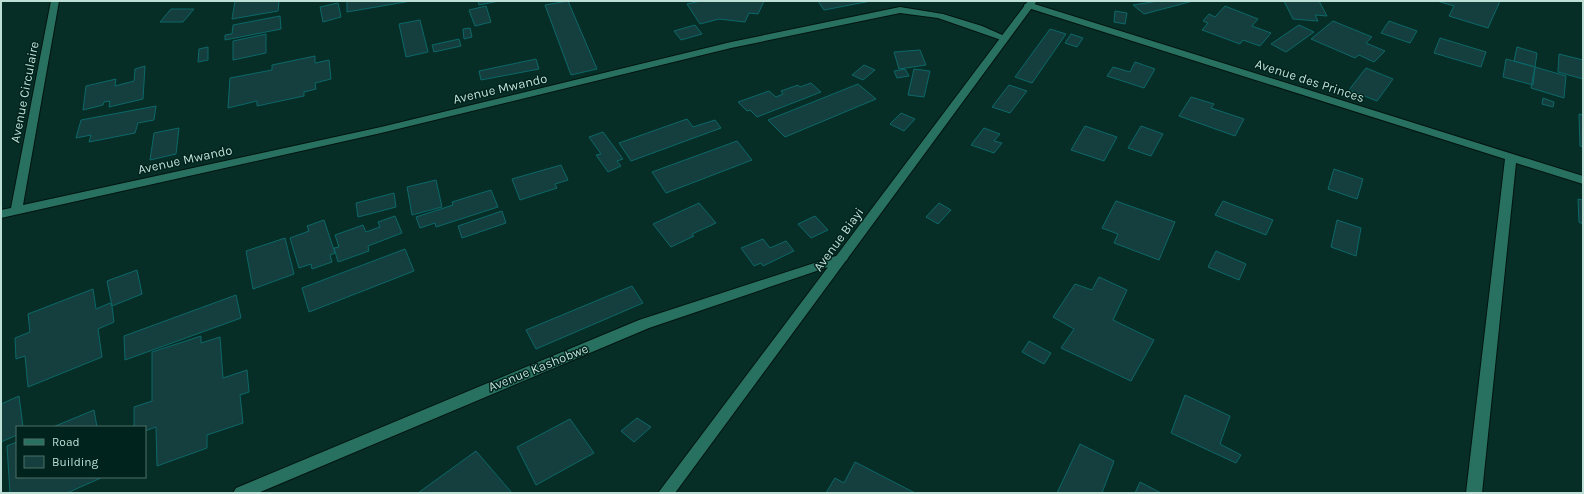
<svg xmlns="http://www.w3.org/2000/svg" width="1584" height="494" font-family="Karla,sans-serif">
  <rect width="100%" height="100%" fill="#072e26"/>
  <path fill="#153f3f" stroke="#0c6768" d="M235 1H279L278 11 232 19Z
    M347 1H411L347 12Z
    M478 1H499L479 5Z
    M568 1 597 69 571 75 545 5Z
    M701 1H764L758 14 749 13 745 22 719 19 700 24 687 4Z
    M818 1H871L824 10Z
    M1158 1H1193L1144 14 1133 5Z
    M1284 1H1319L1327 16 1315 15 1318 21 1293 19Z
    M1437 1H1500L1488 28 1449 16 1454 6Z
    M338 3 341 17 323 22 320 7Z
    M486 6 491 22 475 26 469 10Z
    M1225 6 1258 19 1252 26 1271 33 1260 46 1243 40 1240 44 1202 30 1208 23 1203 21 1209 14 1215 17Z
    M171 9H194L183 22H160Z
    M1115 11 1127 13 1125 24 1114 22Z
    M280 16 281 29 225 40V35L232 34 233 25Z
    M420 20 428 52 406 57 399 24Z
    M1333 21 1372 37 1366 43 1385 51 1374 62 1359 55 1355 58 1311 39Z
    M1389 21 1417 31 1410 43 1381 33Z
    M695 25 702 34 681 40 674 31Z
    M1299 25 1314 32 1286 52 1271 44Z
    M470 28 472 37 464 39 463 29Z
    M1050 29 1066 34 1032 83 1015 77Z
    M266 34V53L233 60V41Z
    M1071 34 1083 38 1077 47 1065 43Z
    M1440 38 1486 52 1481 67 1434 53Z
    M459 39 461 46 434 52 432 45Z
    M208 47V60L198 62 199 49Z
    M1517 47 1537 53 1535 67 1514 61Z
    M920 50 926 65 899 69 894 52Z
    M1559 54 1583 60V79L1558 72Z
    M315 56V63L329 60 331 79 315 83 316 89 304 92V96L257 106V101L228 108 230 78 272 70V65Z
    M536 59 539 69 481 80 479 71Z
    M1506 59 1535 67 1533 85 1503 77Z
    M1135 62 1155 69 1144 88 1107 76 1113 67 1130 72Z
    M864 65 875 70 863 80 852 75Z
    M145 66 143 99 109 107 110 101 104 102 103 105 83 110 86 86 116 79 115 86 134 81 135 69Z
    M1535 67 1566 76 1564 98 1531 88Z
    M1366 68 1393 79 1377 101 1349 90Z
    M905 69 909 76 897 78 894 71Z
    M914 69 930 71 924 97 908 95Z
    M811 83 821 92 757 117 750 110 747 111 738 102 769 91 776 97 783 94 781 91 798 85 800 87Z
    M858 84 876 99 785 137 768 120Z
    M1009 85 1027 91 1010 113 992 107Z
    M1191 97 1214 104 1211 108 1244 119 1235 136 1179 116Z
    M1543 98 1554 102 1553 107 1542 104Z
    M156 106 154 120 138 123 135 133 89 142 91 135 76 138 81 120Z
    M901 113 915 119 904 131 890 124Z
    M1579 114 1583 115V147L1580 146Z
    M687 119 693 127 715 120 721 128 631 161 619 143Z
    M1085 126 1117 137 1104 161 1071 150Z
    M1141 126 1163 134 1151 156 1128 148Z
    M179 128 176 154 150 160 154 133Z
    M984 128 1000 134 994 141 1002 143 994 153 971 145Z
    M603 132 623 159 617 161 621 166 608 172 596 155 601 154 589 137Z
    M737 141 752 160 666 193 652 172Z
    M561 165 568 180 555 184 557 188 520 200 512 179Z
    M1334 169 1363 179 1357 199 1328 189Z
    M436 180 442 207 412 215 407 187Z
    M491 190 498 207 436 227 435 223 420 228 416 217 453 205 452 202Z
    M394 193 396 207 358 217 356 203Z
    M1578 199 1583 200V224L1579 222Z
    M1116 201 1175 222 1159 260 1114 243 1118 234 1102 228Z
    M1223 201 1273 220 1266 235 1215 215Z
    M699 203 716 223 692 234 694 236 671 247 653 224Z
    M939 203 951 210 938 224 926 217Z
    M502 211 506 223 462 238 458 226Z
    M395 216 402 233 368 246 369 251 338 262 334 248 339 247 335 235 363 225 366 232 380 227 378 222Z
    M815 216 828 230 811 238 798 224Z
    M324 220 335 253 330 255 332 262 312 269 311 264 299 268 290 238 309 231 307 226Z
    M1337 220 1361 228 1356 256 1331 247Z
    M285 238 294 274 253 289 246 251Z
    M763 239 770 248 786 241 794 251 763 266 761 263 754 266 741 248Z
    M405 249 414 271 309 312 302 288Z
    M1216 251 1246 264 1239 280 1208 267Z
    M137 270 142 294 112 306 107 281Z
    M1099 277 1127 290 1113 320 1154 340 1131 381 1061 348 1074 329 1053 317 1075 284 1092 290Z
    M632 286 643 303 536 349 526 330Z
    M93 289 96 309 110 303 112 306 114 322 98 329 102 357 28 387 25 356 16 359 15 338 30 332 28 314Z
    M236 295 241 318 125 360 124 336Z
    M201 336V343L220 337 223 378 247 370 249 392 240 395 243 423 207 435V448L157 466 156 427 145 431V427H134V407L152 401V352Z
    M1029 341 1051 353 1044 364 1022 352Z
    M1185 395 1230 416 1220 444 1241 455 1236 463 1171 433Z
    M19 396 23 427H17V435L1 442V404Z
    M94 410 97 427H53Z
    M637 418 651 427 634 442 621 431Z
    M570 419 594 453 536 485 517 447Z
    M17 442V477H103L67 493H10L7 446Z
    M1080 444 1114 461 1102 493H1057Z
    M476 451 512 493H418Z
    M855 462 915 493H826L835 478 844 483Z
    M1140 482 1161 493H1135Z"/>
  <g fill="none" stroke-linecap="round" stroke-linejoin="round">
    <defs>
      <path id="street" d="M51 1H59L23 205 381 127 731 42 900 7 943 14 982 26 1009 38 1004 41 938 18 900 13 731 48 381 133 1 218V210L11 208Z
        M1028 2 1583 176V184L1516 163 1482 493H1466L1505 159 1025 7 1024 5Z
        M842 254 846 255 848 258 846 261 649 328 258 493H233L236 488 639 320Z"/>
      <path id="secondary" d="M1028 1H1037L675 493H658Z"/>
    </defs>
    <use href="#street" stroke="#01140f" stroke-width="2"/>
    <use href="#secondary" stroke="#01140f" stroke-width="2"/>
    <use href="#street" fill="#287160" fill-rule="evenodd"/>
    <use href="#secondary" fill="#287160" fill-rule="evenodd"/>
  </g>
  <g text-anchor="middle" stroke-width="3" stroke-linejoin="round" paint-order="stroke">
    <g font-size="13" fill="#bddfd5" stroke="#00241d">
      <text transform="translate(1310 80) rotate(18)" y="5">Avenue des Princes</text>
      <text transform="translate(500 88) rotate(-13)" y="5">Avenue Mwando</text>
      <text transform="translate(24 92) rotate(-79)" y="5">Avenue Circulaire</text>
      <text transform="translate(185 159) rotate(-12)" y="5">Avenue Mwando</text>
      <text transform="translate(838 239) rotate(-54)" y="5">Avenue Biayi</text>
      <text transform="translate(538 367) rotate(-22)" y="5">Avenue Kashobwe</text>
    </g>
  </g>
  <rect width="1584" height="494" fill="none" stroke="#bddfd5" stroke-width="4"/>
  <rect x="16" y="426" width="130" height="52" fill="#00241d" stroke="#4c6f67"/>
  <rect x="24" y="439" width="20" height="6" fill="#287160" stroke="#4c6f67"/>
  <text x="52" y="446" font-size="12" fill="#bddfd5">Road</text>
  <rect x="24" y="456" width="20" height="12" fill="#153f3f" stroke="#4c6f67"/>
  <text x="52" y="466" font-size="12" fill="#bddfd5">Building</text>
</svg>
